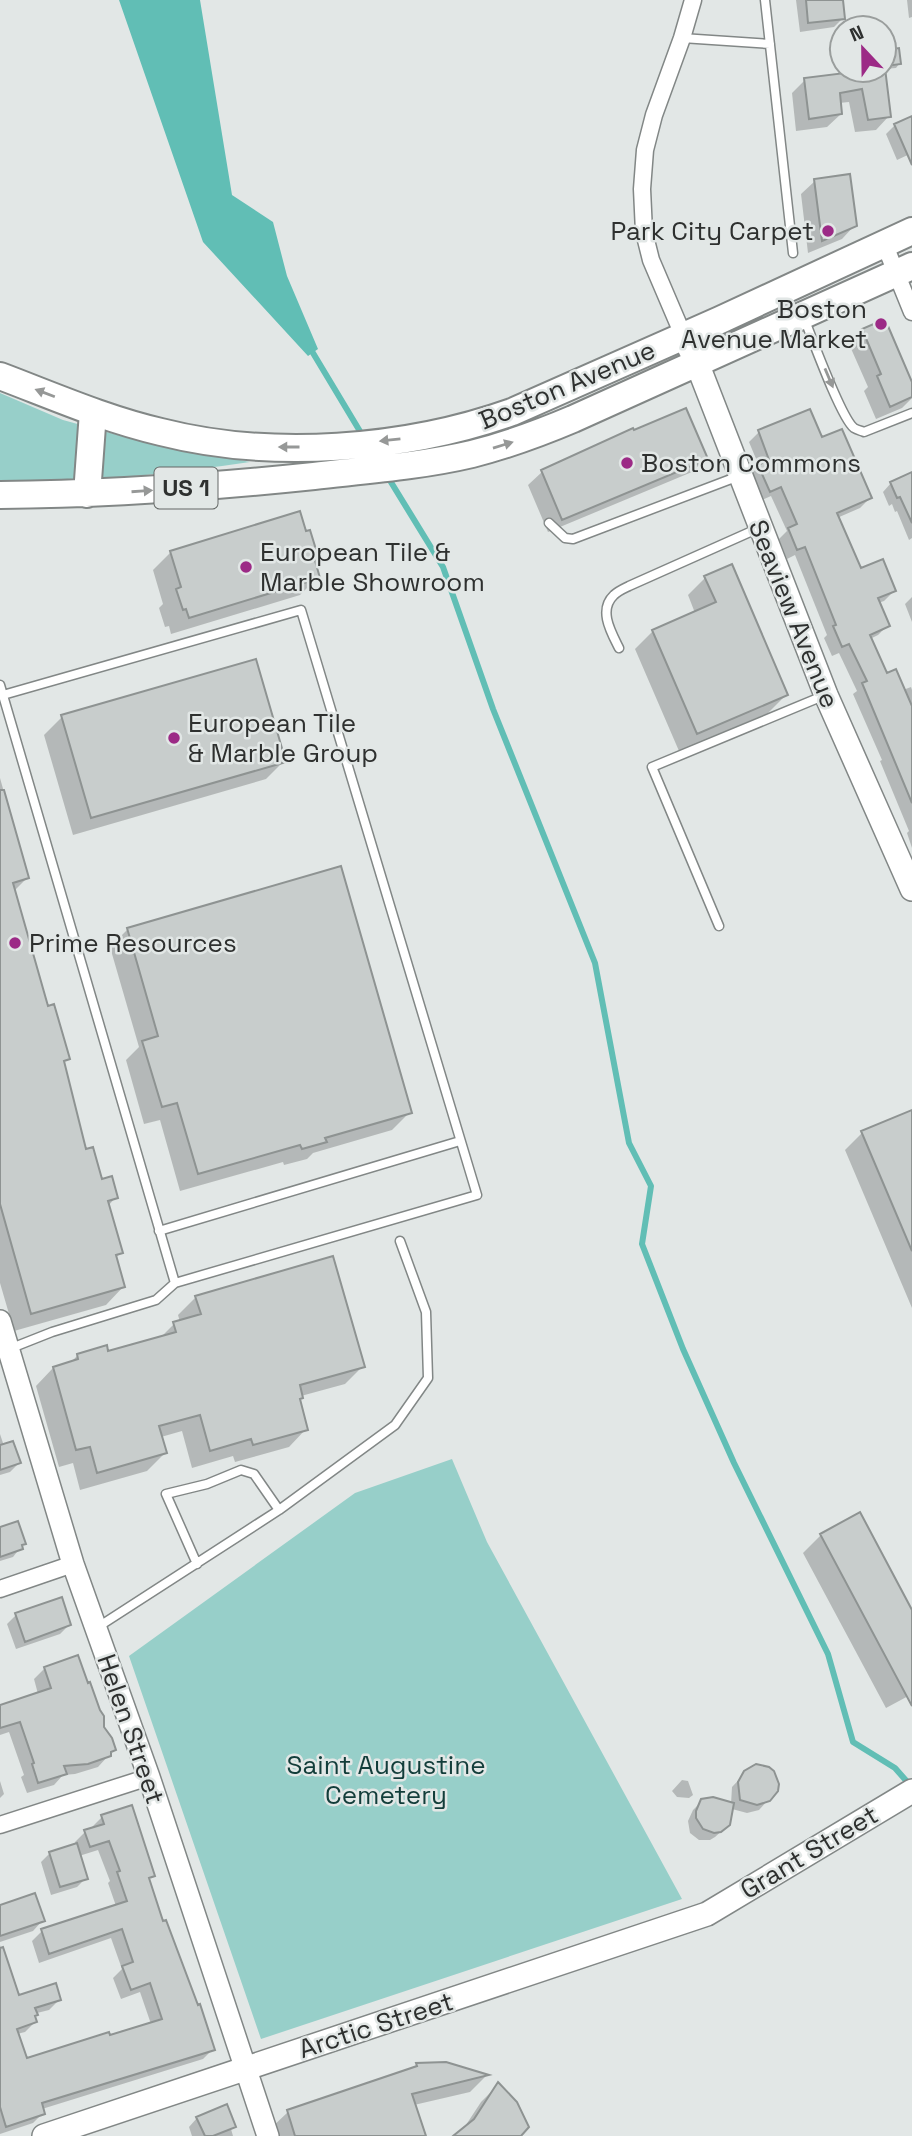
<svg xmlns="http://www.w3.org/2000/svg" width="912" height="2136" font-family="'Space Grotesk',sans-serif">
  <rect width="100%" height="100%" fill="#e2e7e6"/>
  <path fill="#97cfc9" d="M0 393 63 420 125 437 250 462C168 474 84 483 0 481Z
    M452 1459 487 1542 682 1899 261 2039 129 1656 355 1493Z"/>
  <path fill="#61beb5" d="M119 0H200L232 195 273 222 287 276 318 349 308 356 203 242Z"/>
  <path fill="#0003" d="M796 0H841L843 18 834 27 800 32Z
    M907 0H912V17L909 18Z
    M885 52 899 64 896 68 884 69Z
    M883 70 889 116 876 130 855 132 849 102 839 103 841 114 827 127 796 131 792 93 805 80Z
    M895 125H912V153L897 160 886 134Z
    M815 181 855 225 842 239 808 253 801 194Z
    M884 322 912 386V398L902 408 876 419 864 391 868 387 849 344 863 331Z
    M809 411 821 440 870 498 860 508 837 518 861 570 894 591 884 601 878 603 888 625 878 635 870 639 886 675 903 690 911 687 912 690V848L907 833 909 831 880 761 882 760 853 694 857 691 839 653 832 656 824 638 827 635 795 555 787 559 779 539 787 531 771 496 760 501 749 476 759 466 749 442 759 432Z
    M633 431 706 458 692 472 548 532 528 485 542 472Z
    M912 475V538L909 540 897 511 895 512 892 504 889 506 883 492 891 483Z
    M304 533 318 577 300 595 171 634 169 626 165 627 159 608 163 604 153 570 171 552Z
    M705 578 786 695 768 713 679 751 635 649 653 631 695 613 688 595Z
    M912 597V622L905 604Z
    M62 717 284 761 266 779 73 835 44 735Z
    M0 778 28 877 14 891 47 1008 68 1058 63 1064 85 1151 101 1181 116 1197 108 1206 121 1253 115 1258 123 1287 106 1305 14 1331 0 1283Z
    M128 929 410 1112 392 1130 313 1153 307 1159 284 1165 283 1162 180 1191 160 1120 144 1124 126 1060 139 1047 110 947Z
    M912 1112V1308L845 1150 862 1133Z
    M196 1297 363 1366 345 1384 301 1396 298 1400 306 1429 289 1447 235 1462 233 1456 192 1468 182 1431 161 1437 165 1453 147 1471 80 1490 73 1463 59 1467 36 1386 53 1368 69 1364 78 1355 107 1353 160 1338 174 1324 180 1322 178 1315Z
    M0 1434 4 1446 19 1463 10 1472 0 1475Z
    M0 1529 24 1543 13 1557 0 1561Z
    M821 1535 912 1614V1694L886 1708 803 1553Z
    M16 1615 69 1625 60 1634 16 1649 7 1624Z
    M45 1668 103 1728 109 1755 98 1767 75 1774 63 1775 54 1785 27 1793 21 1777 24 1775 9 1732 0 1735V1707L38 1694 34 1679Z
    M750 1768 768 1800 759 1810 747 1813 732 1809 725 1828 715 1837 710 1840H699L690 1833 688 1821 693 1810 702 1801 731 1804 732 1787Z
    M682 1780 688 1781 693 1795 689 1798 677 1797 672 1791Z
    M0 1781 4 1794 0 1798Z
    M102 1817 153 1875 148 1880 161 1923 213 2049 203 2059 42 2109 43 2113 33 2123 0 2134V1945L17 1997 59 2000 49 2010 37 2013 33 2017 35 2022 25 2032 17 2034 25 2060 109 2038 151 2024 140 1992 121 1999 113 1978 122 1969 111 1938 39 1963 32 1941 42 1931 116 1906 108 1883 110 1881 98 1850 79 1856 86 1878 77 1887 51 1895 41 1862 50 1853 76 1845 75 1842 85 1832 92 1829V1827Z
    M0 1907 43 1920 33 1931 0 1942Z
    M417 2064H445L486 2076 470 2092 414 2105 424 2136H273L270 2129 288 2112 411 2070Z
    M498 2085 521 2136H456L462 2131 481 2102Z
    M197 2118 234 2126 231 2129 233 2136H192L189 2127Z"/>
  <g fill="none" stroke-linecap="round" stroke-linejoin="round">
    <path stroke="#61beb5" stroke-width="6" d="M310 348 364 438
      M386 474 443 567 493 709 595 963 629 1143 651 1186 642 1244 683 1349 734 1463 828 1654 853 1742 895 1768 910 1785"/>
  </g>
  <path fill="#c8cdcc" stroke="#8e9392" stroke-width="2" d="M806 0H843L845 19 808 23Z
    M899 48 901 64 886 66 884 50Z
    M885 68 891 117 868 120 862 89 840 93 842 114 809 119 804 78Z
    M912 116V165L894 124Z
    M850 174 857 226 822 241 814 179Z
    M885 319 912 382V397L890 407 877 376 881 374 862 329Z
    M686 408 708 459 562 520 541 470 633 428 634 430Z
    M810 409 822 437 842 429 872 498 837 513 861 568 883 559 896 591 878 598 890 626 870 635 887 673 896 669 912 706V803L862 683 867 681 849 644 842 647 833 626 836 625 805 547 797 550 788 528 797 524 781 487 770 492 758 465 769 460 758 430Z
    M912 472V523L900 497 897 498 890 482Z
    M300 511 306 531 310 530 318 556 314 557 320 578 189 618 186 609 183 610 176 589 181 587 170 551Z
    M732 564 788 695 697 734 652 630 716 602 704 576Z
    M256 659 286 762 91 818 61 715Z
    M0 790H4L29 878 13 883 48 1006 54 1004 70 1059 64 1061 86 1149 93 1147 102 1179 112 1176 118 1198 108 1201 123 1253 116 1255 125 1287 31 1314 0 1204Z
    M341 866 412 1113 325 1138 327 1142 302 1149 300 1145 198 1174 177 1103 162 1107 142 1041 158 1036 127 928Z
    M912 1110V1251L861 1131Z
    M333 1256 365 1367 300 1385 303 1398 300 1399 308 1430 253 1445 251 1439 210 1451 200 1415 159 1426 167 1453 97 1473 90 1447 76 1450 53 1367 78 1359 77 1354 107 1345 108 1351 176 1332 173 1322 201 1314 195 1296Z
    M13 1441 21 1463 0 1470V1445Z
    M860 1512 912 1610V1706L820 1534Z
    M18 1521 26 1544 22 1545 23 1549 0 1557V1527Z
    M62 1597 71 1625 25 1642 15 1613Z
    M78 1655 88 1683 90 1682 100 1710 104 1716V1727L112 1738 116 1750 111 1752V1756L88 1764 64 1766 67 1774 38 1783 32 1764 34 1763 20 1722 0 1728V1705L51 1688 44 1667Z
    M756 1764 769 1767 774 1771 779 1784 778 1791 770 1801 757 1805 740 1800 738 1782 744 1771Z
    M713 1797 734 1803 730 1825 721 1832 714 1833 703 1829 696 1818V1811L701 1799Z
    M132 1805 155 1876 149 1878 163 1921 166 1920 198 2005 200 2004 215 2050 42 2103 45 2114 6 2127 0 2107V1948L3 1947 19 1995 56 1983 61 2000 35 2008 38 2015 35 2016 37 2022 17 2029 27 2058 109 2032 110 2035 162 2019 150 1983 131 1990 122 1966 133 1962 122 1929 49 1954 41 1929 127 1901 117 1872 120 1871 109 1841 90 1847 84 1830 104 1824 101 1815Z
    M77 1843 88 1879 60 1887 49 1852Z
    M35 1893 45 1921 0 1936V1905Z
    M446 2062 489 2075 412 2094 426 2136H295L287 2110 417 2066 416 2063Z
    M498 2082 517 2102 529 2127 521 2136H453L474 2119Z
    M227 2104 236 2127 213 2136H205L196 2117Z"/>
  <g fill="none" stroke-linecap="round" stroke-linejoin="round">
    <defs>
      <path id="service" d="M765 0 793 253
        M682 38 770 44
        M804 318C812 338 841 418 854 428 857 430 862 431 864 432L912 413
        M549 523 565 538 573 539 739 476
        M619 648C611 632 598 610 614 595 618 591 625 588 629 586L759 528
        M0 685 175 1283
        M3 695 301 610 477 1195 175 1283 156 1300 52 1332 9 1349
        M719 926 652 767 823 696
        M159 1231 460 1141
        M197 1564 166 1494 207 1484 241 1470 254 1474 279 1510
        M98 1627 279 1510 395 1425 428 1378 426 1312 400 1241"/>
      <path id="minor" d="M884 243 912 312
        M683 335 651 260 644 232 642 189 645 150 654 115 682 38 693 0
        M0 1589 73 1564
        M0 1825 149 1777"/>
      <path id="tertiary" d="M0 1321 73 1564 149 1777 268 2136"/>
      <path id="secondary" d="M683 335 697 363 826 695 912 889
        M44 2136 707 1914 912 1791"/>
      <path id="primary" d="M0 376C53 396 105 419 161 432 271 460 405 450 512 412L720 320 912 231
        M87 494 93 412
        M0 495C105 494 209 487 314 476 367 470 421 466 472 454 507 445 540 433 573 419L912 266"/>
    </defs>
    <use href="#service" stroke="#828786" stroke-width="11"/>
    <use href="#minor" stroke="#828786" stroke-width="19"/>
    <use href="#tertiary" stroke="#828786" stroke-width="24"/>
    <use href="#secondary" stroke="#828786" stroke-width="26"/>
    <use href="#primary" stroke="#828786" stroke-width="30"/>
    <use href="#service" stroke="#fff" stroke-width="8"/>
    <use href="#minor" stroke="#fff" stroke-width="16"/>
    <use href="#tertiary" stroke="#fff" stroke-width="21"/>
    <use href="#secondary" stroke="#fff" stroke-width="23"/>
    <use href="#primary" stroke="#fff" stroke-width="26"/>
  </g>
  <defs><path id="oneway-solid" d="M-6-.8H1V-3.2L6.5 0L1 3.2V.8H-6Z" transform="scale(1.75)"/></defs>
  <g fill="#969897">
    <use href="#oneway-solid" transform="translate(829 378) rotate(67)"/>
    <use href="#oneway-solid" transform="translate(45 393) rotate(-159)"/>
    <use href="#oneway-solid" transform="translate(390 440) rotate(174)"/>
    <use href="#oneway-solid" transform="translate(503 445) rotate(-17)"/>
    <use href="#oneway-solid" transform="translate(289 447) rotate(-180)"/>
    <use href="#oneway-solid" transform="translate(142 491) rotate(-4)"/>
  </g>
  <g fill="#9c2a86" stroke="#e2e7e6" stroke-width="2.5">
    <circle cx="828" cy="231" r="7"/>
    <circle cx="881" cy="324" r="7"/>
    <circle cx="627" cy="463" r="7"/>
    <circle cx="246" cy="567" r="7"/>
    <circle cx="174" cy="738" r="7"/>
    <circle cx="15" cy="943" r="7"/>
  </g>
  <g text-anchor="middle" stroke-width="5" stroke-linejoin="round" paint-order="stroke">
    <rect fill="#e2e7e6" stroke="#646766" stroke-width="2" x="154.5" y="467.5" width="63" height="41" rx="5"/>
    <g font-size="24" font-weight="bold" fill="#2e302f">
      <text x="186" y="496">US 1</text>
    </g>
    <g font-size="26" fill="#2e302f" stroke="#e2e7e6" text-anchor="start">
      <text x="814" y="240" text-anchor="end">Park City Carpet</text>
      <text x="867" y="318" text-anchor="end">Boston<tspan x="867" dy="30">Avenue Market</tspan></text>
      <text x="641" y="472">Boston Commons</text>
      <text x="260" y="561">European Tile &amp;<tspan x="260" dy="30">Marble Showroom</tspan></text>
      <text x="188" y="732">European Tile<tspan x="188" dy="30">&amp; Marble Group</tspan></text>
      <text x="29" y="952">Prime Resources</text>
    </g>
    <g font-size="26" fill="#2e302f" stroke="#e2e7e6">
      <text transform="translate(567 385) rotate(-23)" y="9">Boston Avenue</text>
      <text transform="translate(794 614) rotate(68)" y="9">Seaview Avenue</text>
      <text transform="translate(131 1729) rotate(71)" y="9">Helen Street</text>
      <text transform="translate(809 1852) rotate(-31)" y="9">Grant Street</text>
      <text transform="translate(376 2025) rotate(-18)" y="9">Arctic Street</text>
    </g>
    <g font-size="26" fill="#123d3a" stroke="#e2e7e6">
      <text x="386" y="1774">Saint Augustine<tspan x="386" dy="30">Cemetery</tspan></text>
    </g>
  </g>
  <g transform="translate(863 49) rotate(338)"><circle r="33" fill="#e2e7e6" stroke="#9a9e9d" stroke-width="2"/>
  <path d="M0-5L12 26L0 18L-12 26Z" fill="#9c2a86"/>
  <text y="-10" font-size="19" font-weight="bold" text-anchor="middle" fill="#2e302f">N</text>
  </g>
</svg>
